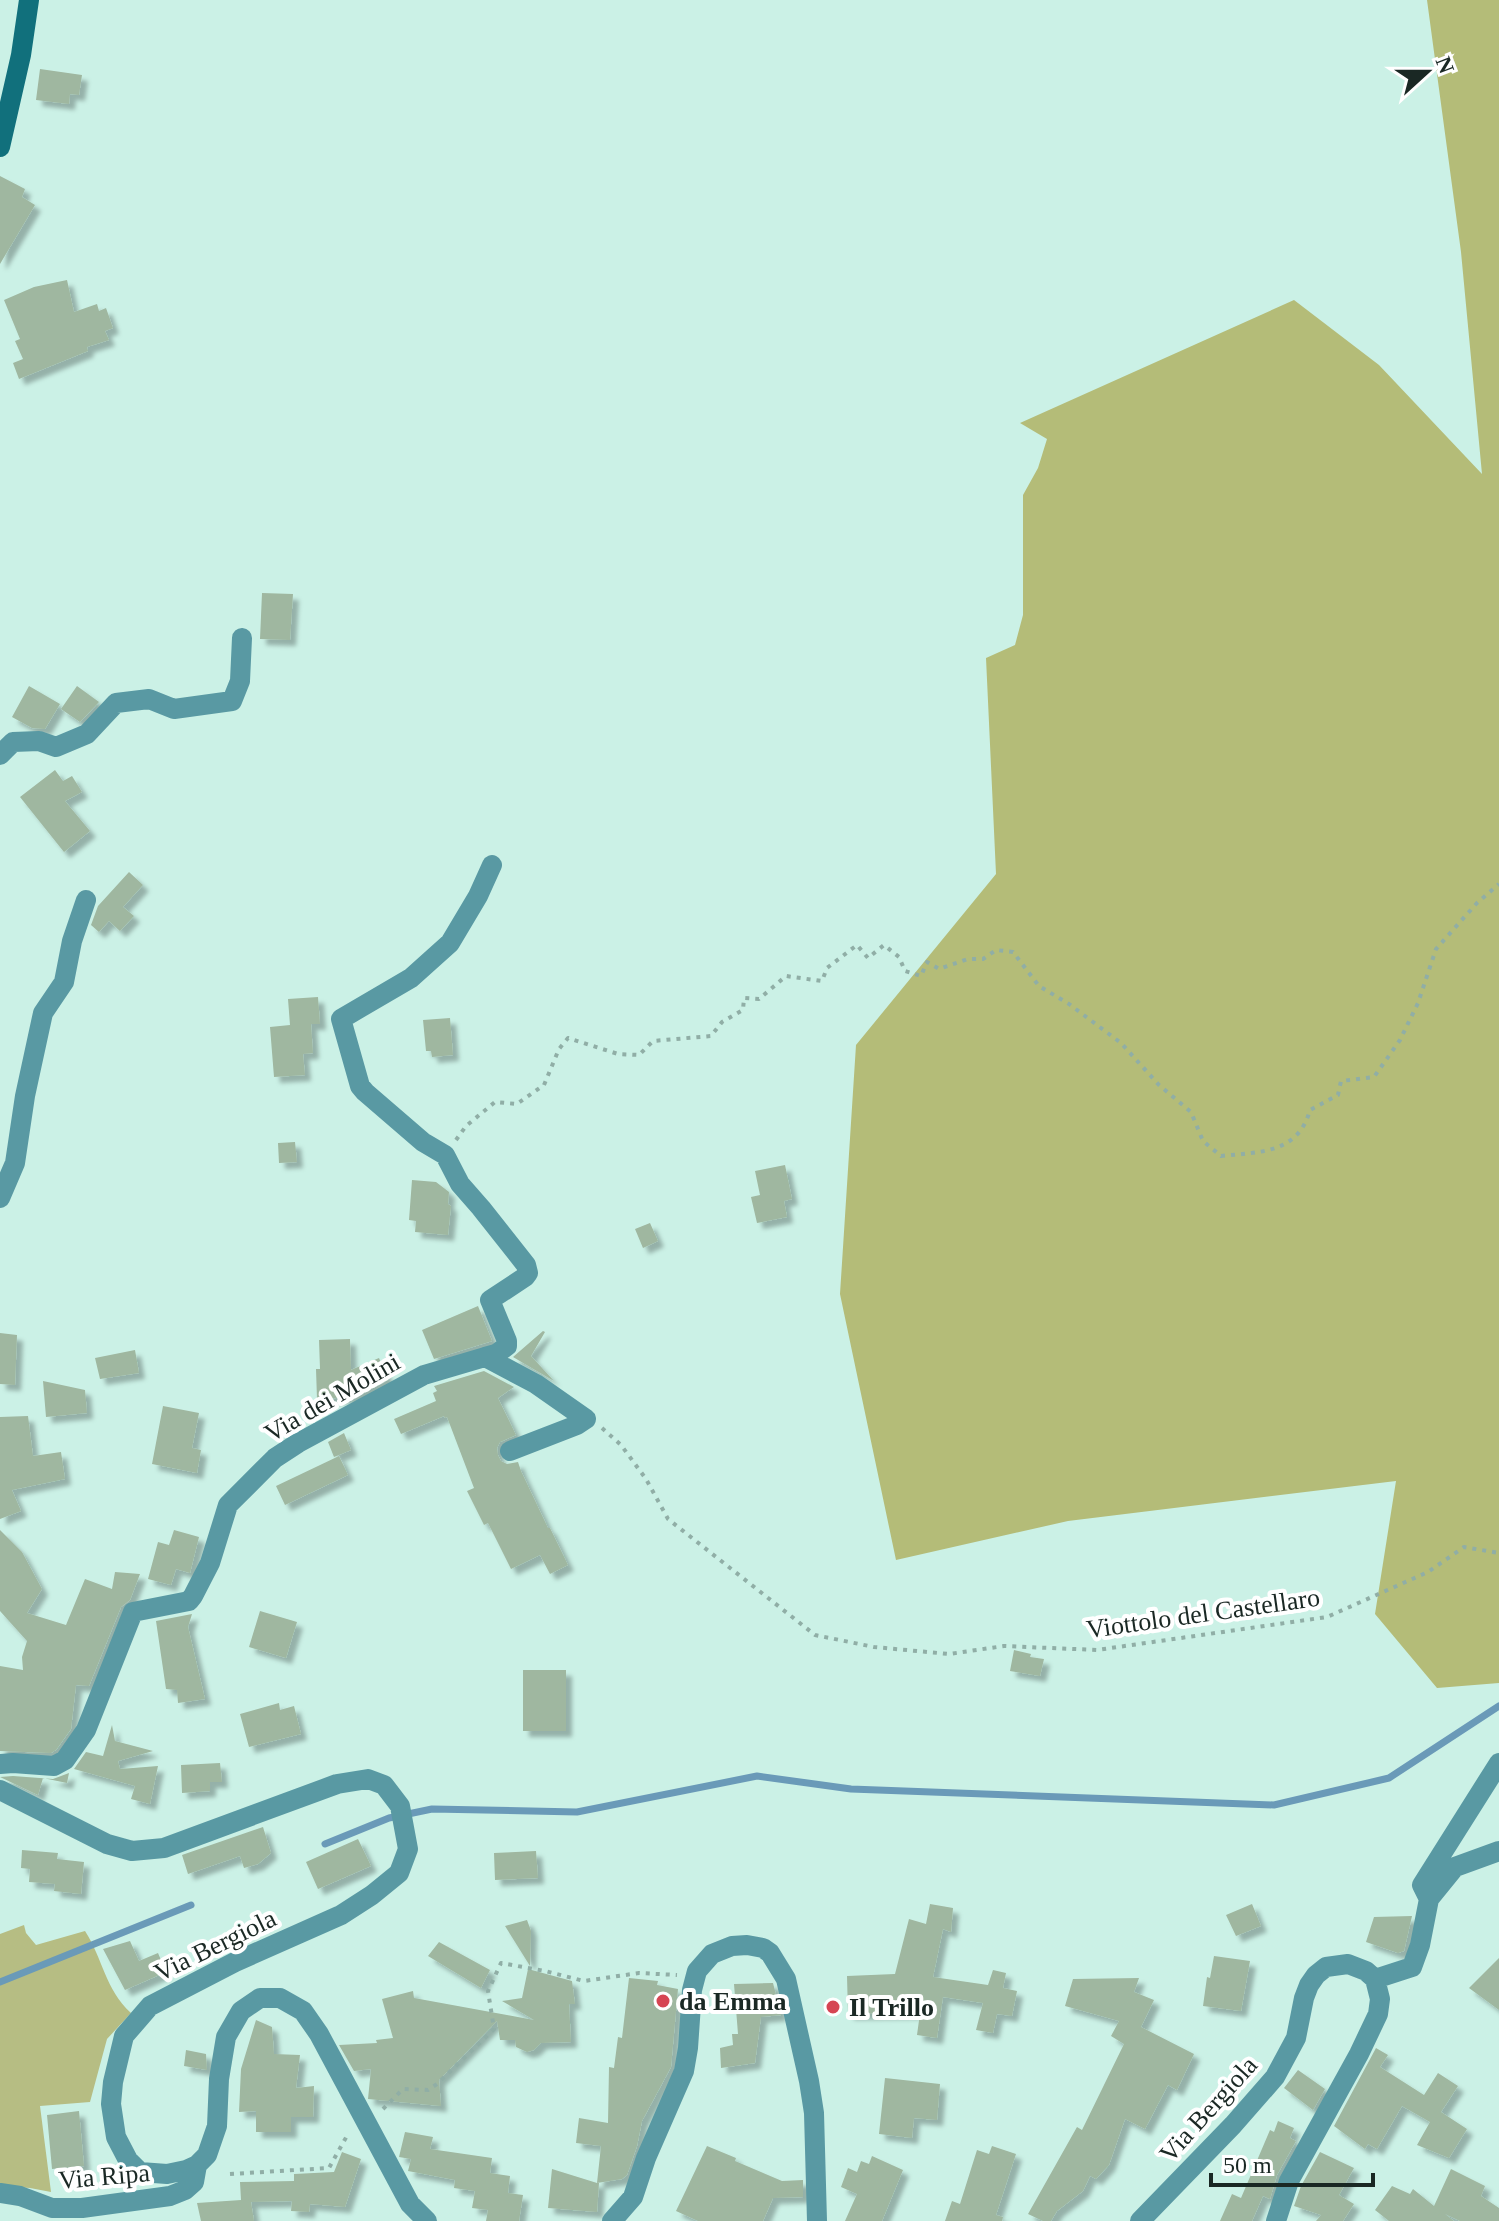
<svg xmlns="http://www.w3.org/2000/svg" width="1499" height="2221" font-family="'Times New Roman',serif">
  <defs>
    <filter id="shadow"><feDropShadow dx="6" dy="6" stdDeviation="2" flood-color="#0004"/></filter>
  </defs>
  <rect width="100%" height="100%" fill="#cbf1e6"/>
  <path fill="#b6bd83" d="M24 1925 26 1933 36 1945 85 1931C103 1959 105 1989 131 2013L107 2039 90 2102 40 2106 51 2192 30 2188 0 2186V1934Z"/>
  <path fill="#b4bc78" d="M1427 0H1499V1683L1437 1688 1375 1614 1396 1481 1068 1521 896 1560 840 1294 856 1045 996 874 986 658 1015 645 1023 615V495L1038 468 1047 439 1020 423 1294 300 1379 365 1482 474 1461 252Z"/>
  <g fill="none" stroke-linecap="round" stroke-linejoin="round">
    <path stroke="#6a9ab8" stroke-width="7" d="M325 1844 389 1818 432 1809 577 1812 757 1776 851 1789 1274 1805 1389 1778 1499 1706
      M0 1982 191 1905"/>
  </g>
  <path fill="#9fb7a0" filter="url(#shadow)" d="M40 69 82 75 79 95 70 94 69 104 36 100Z
    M0 176 25 189 22 197 35 205 0 264Z
    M67 280 74 312 97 304 99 311 106 308 113 328 105 331 109 340 87 347 88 351 19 379 13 363 23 359 15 341 20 339 4 300 34 287Z
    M262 593 293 594 290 640 260 639Z
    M29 686 60 704 45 729 32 728 12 717Z
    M77 686 99 702 80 722 61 709Z
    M55 770 63 781 72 776 82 792 65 801 90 831 64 852 20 797Z
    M129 872 143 885 123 907 134 916 120 931 109 921 99 932 91 925 98 906Z
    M318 997 320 1024H311L313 1053 303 1054 305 1075 274 1077 270 1027 290 1025 288 999Z
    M450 1018 453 1055 432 1057 431 1051H426L423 1020Z
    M295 1142 297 1162 279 1163 278 1143Z
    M785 1165 792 1199 784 1201 787 1217 757 1223 751 1197 760 1195 755 1171Z
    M412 1180 436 1182 449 1192 448 1204 451 1206 448 1235 415 1232 416 1221 409 1220Z
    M650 1223 658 1241 643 1248 635 1229Z
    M478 1306 492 1341 434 1359 422 1330Z
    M543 1331 545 1332 531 1356 554 1381 513 1357Z
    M0 1333 17 1335 15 1385 0 1384Z
    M350 1339 351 1370 379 1358 388 1380 356 1397 317 1399 316 1369H320L319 1340Z
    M135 1350 139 1373 100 1379 95 1358Z
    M484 1371 514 1387 498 1398 516 1435 500 1442 497 1448 498 1455 501 1461 507 1464 518 1462 521 1471 548 1528H550L568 1565 550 1574 540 1555 511 1569 488 1523 484 1525 467 1491 474 1488 447 1417 445 1418 444 1416 401 1434 394 1419 436 1401 433 1393 437 1391 434 1386Z
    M43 1381 85 1390 87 1413 46 1417Z
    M163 1406 199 1413 192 1448 201 1450 197 1473 152 1464Z
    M28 1416 33 1456 61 1452 65 1479 12 1490 21 1511 0 1519V1417Z
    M344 1433 351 1450 334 1457 328 1442Z
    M339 1456 348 1475 285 1505 276 1486Z
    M0 1530 22 1552 42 1589 27 1613 66 1625 85 1579 112 1589 115 1572 140 1574 130 1600 121 1607 89 1686 76 1685 71 1729 56 1750 51 1753 0 1751V1666L23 1670 22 1657 27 1641 0 1611Z
    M174 1530 199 1537 190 1573 176 1569 171 1585 148 1579 158 1542 169 1545Z
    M260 1611 297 1622 286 1658 249 1647Z
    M192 1614 188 1627 205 1699 178 1703 177 1690 166 1689 156 1621Z
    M1014 1650 1031 1654 1030 1657 1044 1659 1040 1676 1010 1671Z
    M523 1670H566V1731H523Z
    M279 1703 280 1710 294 1706 301 1734 249 1747 240 1714Z
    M112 1725 115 1741 153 1751 118 1761 120 1769 158 1766 150 1804 131 1799 135 1786 74 1769 86 1752 103 1756Z
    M220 1763 222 1782H210V1791L182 1793 181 1765Z
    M69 1773 67 1783 43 1778 38 1795 0 1777 13 1776 53 1779Z
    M263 1827 271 1853 258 1864 244 1868 240 1856 188 1874 182 1855Z
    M358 1839 371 1866 318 1889 306 1862Z
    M22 1850 58 1853 57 1859 84 1862 81 1894 54 1891 55 1884 29 1882 30 1869 21 1868Z
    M536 1851 538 1878 495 1880 494 1853Z
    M930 1904 953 1908 951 1932 943 1929 933 1977 988 1985 993 1970 1006 1973 1003 1988 1017 1991 1012 2016 997 2014 993 2033 976 2030 983 2003 943 1997 937 2038 917 2035 920 2013 848 2014 847 1976 895 1974 909 1919 926 1924Z
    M1252 1904 1261 1926 1236 1936 1226 1915Z
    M1412 1916 1404 1951 1398 1953 1366 1942 1374 1917Z
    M527 1920 531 1931 530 1966 505 1926Z
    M130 1941 139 1961 158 1953 166 1972 125 1990 103 1949Z
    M439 1942 490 1970 481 1988 428 1956Z
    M1214 1956 1250 1961 1241 2011 1203 2006 1207 1977 1210 1978Z
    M1499 1958V2010L1469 1988Z
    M528 1969 572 1981 575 2004H569L571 2042 541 2043 534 2050 527 2052 516 2047 515 2040H500L497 2021 439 2080 441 2106 368 2099 371 2069 354 2071 339 2045 377 2043 376 2040 393 2038 382 1999 413 1991 414 1998 534 2020 502 2001 522 1998Z
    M629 1978 658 1981 657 1985 678 1989 671 2067 642 2121 637 2146 627 2175 622 2179 597 2183H599L597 2212 548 2208 552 2169 597 2183 601 2146 576 2143 579 2118 608 2123 609 2067 614 2068 618 2037 622 2038Z
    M1139 1978 1134 1992 1154 2000 1141 2027 1194 2054 1177 2090 1168 2085 1145 2129 1125 2119 1109 2165 1096 2179 1090 2176 1083 2191 1057 2211 1051 2221H1043L1028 2214 1077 2127 1082 2130 1124 2044 1111 2036 1119 2021 1065 2006 1073 1979Z
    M773 1983 781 2015 761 2017 755 2063 721 2068 720 2048 733 2045 732 2034H738L734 1984Z
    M256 2020 272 2027 274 2054 300 2055 296 2088 314 2086 313 2117H291V2132H256V2111L239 2112 241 2069Z
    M1376 2048 1388 2055 1380 2067 1424 2095 1438 2073 1458 2086 1441 2112 1467 2129 1449 2158 1417 2145 1430 2122 1402 2106 1377 2149 1368 2144 1365 2149 1334 2126Z
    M186 2050 206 2054 207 2070 184 2066Z
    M1298 2070 1325 2089 1313 2110 1284 2088Z
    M885 2078 940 2084 937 2120 914 2118 912 2138 879 2134Z
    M79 2111 84 2166 52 2169 47 2115Z
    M1278 2121 1294 2128 1290 2138 1296 2141 1277 2175 1270 2199 1263 2196 1252 2221H1220L1232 2194 1241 2198 1270 2130 1274 2132Z
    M405 2132 433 2137 430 2149 492 2158 490 2173 510 2176 508 2193 523 2195 519 2221H486L488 2210 472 2208 475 2191 454 2188 455 2180 408 2171 411 2159 399 2157Z
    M707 2146 736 2158 735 2161 782 2181 803 2180V2197L773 2198 763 2221H698L676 2211Z
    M992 2146 1016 2154 996 2215 1003 2217 1002 2221H945L952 2201 960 2204 977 2150 989 2154Z
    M342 2152 361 2159 345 2207 310 2204 309 2212 291 2211 292 2201 251 2202 254 2221H201L197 2203 241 2200 240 2182 294 2181V2174L334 2172Z
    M1320 2152 1354 2168 1339 2195 1354 2204 1343 2221H1316L1321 2215 1294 2206 1301 2186Z
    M872 2156 903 2170 882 2221H845L857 2194 841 2187 848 2168 857 2172 861 2161 869 2164Z
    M1451 2169 1485 2186 1481 2196 1499 2208V2221H1460L1445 2214 1454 2221H1389L1375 2210 1392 2186 1410 2194 1413 2189 1434 2206Z"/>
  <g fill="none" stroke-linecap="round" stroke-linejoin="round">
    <path stroke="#90aea6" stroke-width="4" stroke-dasharray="4 6" stroke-linecap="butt" d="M456 1140 466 1126 495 1102 517 1104 544 1085 559 1049 568 1038 618 1054 639 1055 653 1041 711 1036 722 1022 743 1010 744 998 759 999 786 976 822 981 827 968 857 945 868 958 884 945 899 957 905 971 921 976 927 962 939 969 968 959H983L996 950 1013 952 1039 986 1069 1004 1121 1043 1159 1085 1191 1112 1203 1141 1221 1156C1259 1152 1298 1154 1310 1110L1338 1095 1341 1081 1374 1077 1400 1040 1418 1003 1436 949 1477 903 1499 884
      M602 1428 621 1445 646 1479 668 1519 815 1635 874 1647 949 1654 1004 1646 1097 1650 1327 1617 1428 1572 1464 1547 1499 1553
      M383 2109 403 2089 428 2090 437 2084 494 2029 488 1991 501 1963 545 1971 584 1981 639 1973 677 1975
      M230 2174 329 2168 348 2134"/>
    <path stroke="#5999a3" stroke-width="20" d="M0 755 13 742 39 741 56 747 87 734 116 703 149 699 174 709 232 701 240 681 242 638
      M0 1198 15 1163 25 1096 43 1013 64 982 72 941 86 900
      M485 1357 496 1354 507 1346V1341L490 1300 525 1277 528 1273 526 1265 481 1208 460 1184 445 1155 423 1142 365 1092 360 1086 341 1019 411 978 450 943 478 896 492 865
      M0 1764 13 1763 54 1766 65 1760 86 1730 133 1612 189 1601 193 1596 210 1563 228 1505 275 1458 298 1443 424 1375 485 1357 536 1384 586 1419 577 1425 510 1451
      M0 1790 107 1844 132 1851 164 1848 337 1784 368 1779 384 1785 400 1806 408 1849 399 1873 372 1895 341 1915 235 1962 150 2006 124 2036 113 2082 111 2104 116 2137 128 2160 140 2172 167 2174 186 2170 197 2165 207 2155 217 2126 219 2079 226 2037 241 2011 260 1998H280L303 2011 319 2034 410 2204 427 2221
      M1429 1899 1422 1885 1499 1763
      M1375 1979 1412 1967 1420 1945 1429 1899 1455 1867 1499 1851
      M0 2193 20 2196 52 2208H82L170 2196 185 2190 194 2182 197 2165
      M612 2221 633 2197 646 2158 684 2071 688 2048 692 1990 697 1971 712 1954 732 1946 747 1945 763 1948 770 1953 786 1979 809 2081 814 2113 817 2221
      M1140 2221 1233 2125 1275 2077 1296 2038 1304 1998 1309 1985 1316 1975 1326 1967 1348 1964 1366 1971 1375 1979 1380 1999 1378 2014 1359 2054 1289 2181 1276 2221"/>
    <path stroke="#11707c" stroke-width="20" d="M0 147 21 55 29 0"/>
  </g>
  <g fill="#d64553" stroke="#fff" stroke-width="3">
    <circle cx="663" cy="2001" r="8"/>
    <circle cx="833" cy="2007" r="8"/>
  </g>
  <g text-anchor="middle" stroke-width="8" stroke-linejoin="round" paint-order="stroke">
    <g font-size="26" fill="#1a2824" stroke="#fff">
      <text transform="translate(332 1397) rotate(-30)" y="9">Via dei Molini</text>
      <text transform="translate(1203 1613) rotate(-8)" y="9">Viottolo del Castellaro</text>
      <text transform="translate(215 1945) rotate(-26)" y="9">Via Bergiola</text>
      <text transform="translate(1208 2109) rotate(-48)" y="9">Via Bergiola</text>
      <text transform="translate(104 2176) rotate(-5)" y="9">Via Ripa</text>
    </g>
    <g font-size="26" font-weight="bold" fill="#1a2824" stroke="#fff" text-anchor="start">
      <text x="679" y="2010">da Emma</text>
      <text x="849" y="2016">Il Trillo</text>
    </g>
  </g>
  <g transform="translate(1427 72) rotate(69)" stroke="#ffffff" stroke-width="6" paint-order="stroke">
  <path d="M0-6L14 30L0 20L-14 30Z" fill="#1a2824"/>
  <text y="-12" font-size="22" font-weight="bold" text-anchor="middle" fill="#1a2824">N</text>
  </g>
  <path d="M1211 2173v12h162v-12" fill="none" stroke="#1a2824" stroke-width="4"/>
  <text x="1223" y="2173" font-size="24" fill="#1a2824" stroke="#ffffff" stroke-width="6" paint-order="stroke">50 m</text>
</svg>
